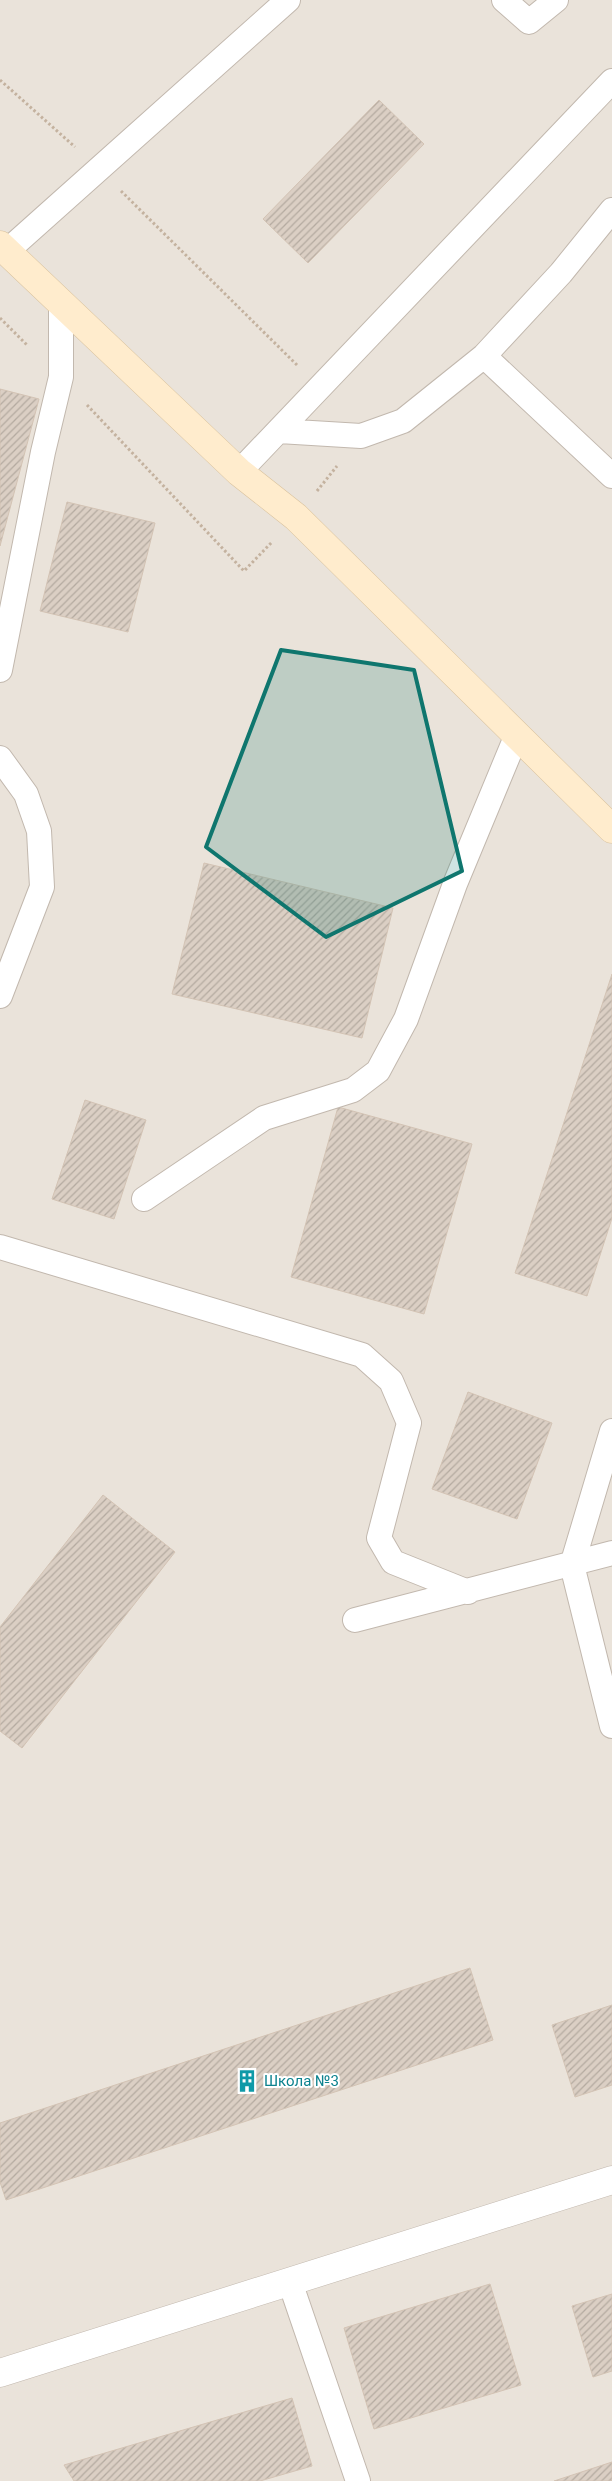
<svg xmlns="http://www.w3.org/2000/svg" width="612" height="2481" font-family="Roboto,sans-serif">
  <defs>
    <pattern id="building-hatch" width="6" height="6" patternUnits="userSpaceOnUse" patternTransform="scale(1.25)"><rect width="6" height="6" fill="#dbcfc4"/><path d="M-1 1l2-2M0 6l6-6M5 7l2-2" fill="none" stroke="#b4aaa0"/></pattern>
  </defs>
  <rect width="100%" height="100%" fill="#f6f2ec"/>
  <path fill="#eae3da" d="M0 0H612V2481H0Z"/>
  <path fill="url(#building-hatch)" stroke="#d3c3b4" d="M379 100 424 144 308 263 263 219Z
    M0 389 39 399 0 546Z
    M67 502 155 523 128 632 40 611Z
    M204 863 393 908 362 1038 172 994Z
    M612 974V1218L587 1296 515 1273Z
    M85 1100 146 1120 114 1219 52 1199Z
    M338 1107 472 1144 424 1314 291 1277Z
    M468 1392 552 1423 517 1519 432 1489Z
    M103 1495 175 1552 22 1748 0 1731V1627Z
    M470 1968 493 2040 6 2200 0 2182V2123Z
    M612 2005V2085L575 2097 552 2025Z
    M490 2284 521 2385 374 2429 344 2328Z
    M612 2294V2371L593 2377 572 2306Z
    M292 2398 312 2466 260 2481H74L64 2465Z
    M612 2462V2481H554Z"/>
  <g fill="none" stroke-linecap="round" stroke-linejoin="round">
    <defs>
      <path id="lane" d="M504 0 529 22 556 0
        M7 251 288 0
        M484 356 612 476
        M279 431 361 436 403 421 484 356 561 273 612 210
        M239 472 612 81
        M0 670 43 452 61 377V304
        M0 758 26 794 39 831 42 887 0 996
        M144 1199 264 1118 353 1090 378 1071 406 1019 455 884 516 737
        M0 1247 362 1355 391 1381 409 1423 379 1538 393 1562 468 1592
        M612 1431 572 1565 612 1726
        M355 1620 612 1553
        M290 2282 358 2481"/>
      <path id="street" d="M0 2373 612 2180"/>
      <path id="secondary" d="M0 245 239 472 296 517 612 829"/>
    </defs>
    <use href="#lane" stroke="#c2b8ae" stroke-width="26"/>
    <use href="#street" stroke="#c2b8ae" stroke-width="29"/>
    <use href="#secondary" stroke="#d9c29d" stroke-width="29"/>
    <path stroke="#c4b29f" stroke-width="3" stroke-dasharray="2.5 2.5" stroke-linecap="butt" d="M0 80 75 147
      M121 191 298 366
      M0 318 28 346
      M87 405 244 571 272 542
      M317 491 337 466"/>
    <use href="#lane" stroke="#fff" stroke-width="24"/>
    <use href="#street" stroke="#fff" stroke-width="28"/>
    <use href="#secondary" stroke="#ffeccd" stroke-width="28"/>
  </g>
  <path fill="#0f766e" fill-opacity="0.2" stroke="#0f766e" stroke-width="4" stroke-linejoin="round" d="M281 650 414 670 462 871 326 937 206 847Z"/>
  <defs>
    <symbol id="building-bare" viewBox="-9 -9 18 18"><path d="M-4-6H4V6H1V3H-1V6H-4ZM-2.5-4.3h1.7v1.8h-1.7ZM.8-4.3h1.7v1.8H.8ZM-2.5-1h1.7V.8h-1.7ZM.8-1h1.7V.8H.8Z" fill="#0f9aa8" stroke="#fff" stroke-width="2.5" paint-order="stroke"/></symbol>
  </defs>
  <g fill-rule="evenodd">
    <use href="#building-bare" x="231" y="2065" width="32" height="32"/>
  </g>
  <g text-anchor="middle" stroke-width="4" stroke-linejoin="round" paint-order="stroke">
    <g font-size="15" fill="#0d838f" stroke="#fff" text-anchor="start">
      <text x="264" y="2086">Школа №3</text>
    </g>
  </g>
</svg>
